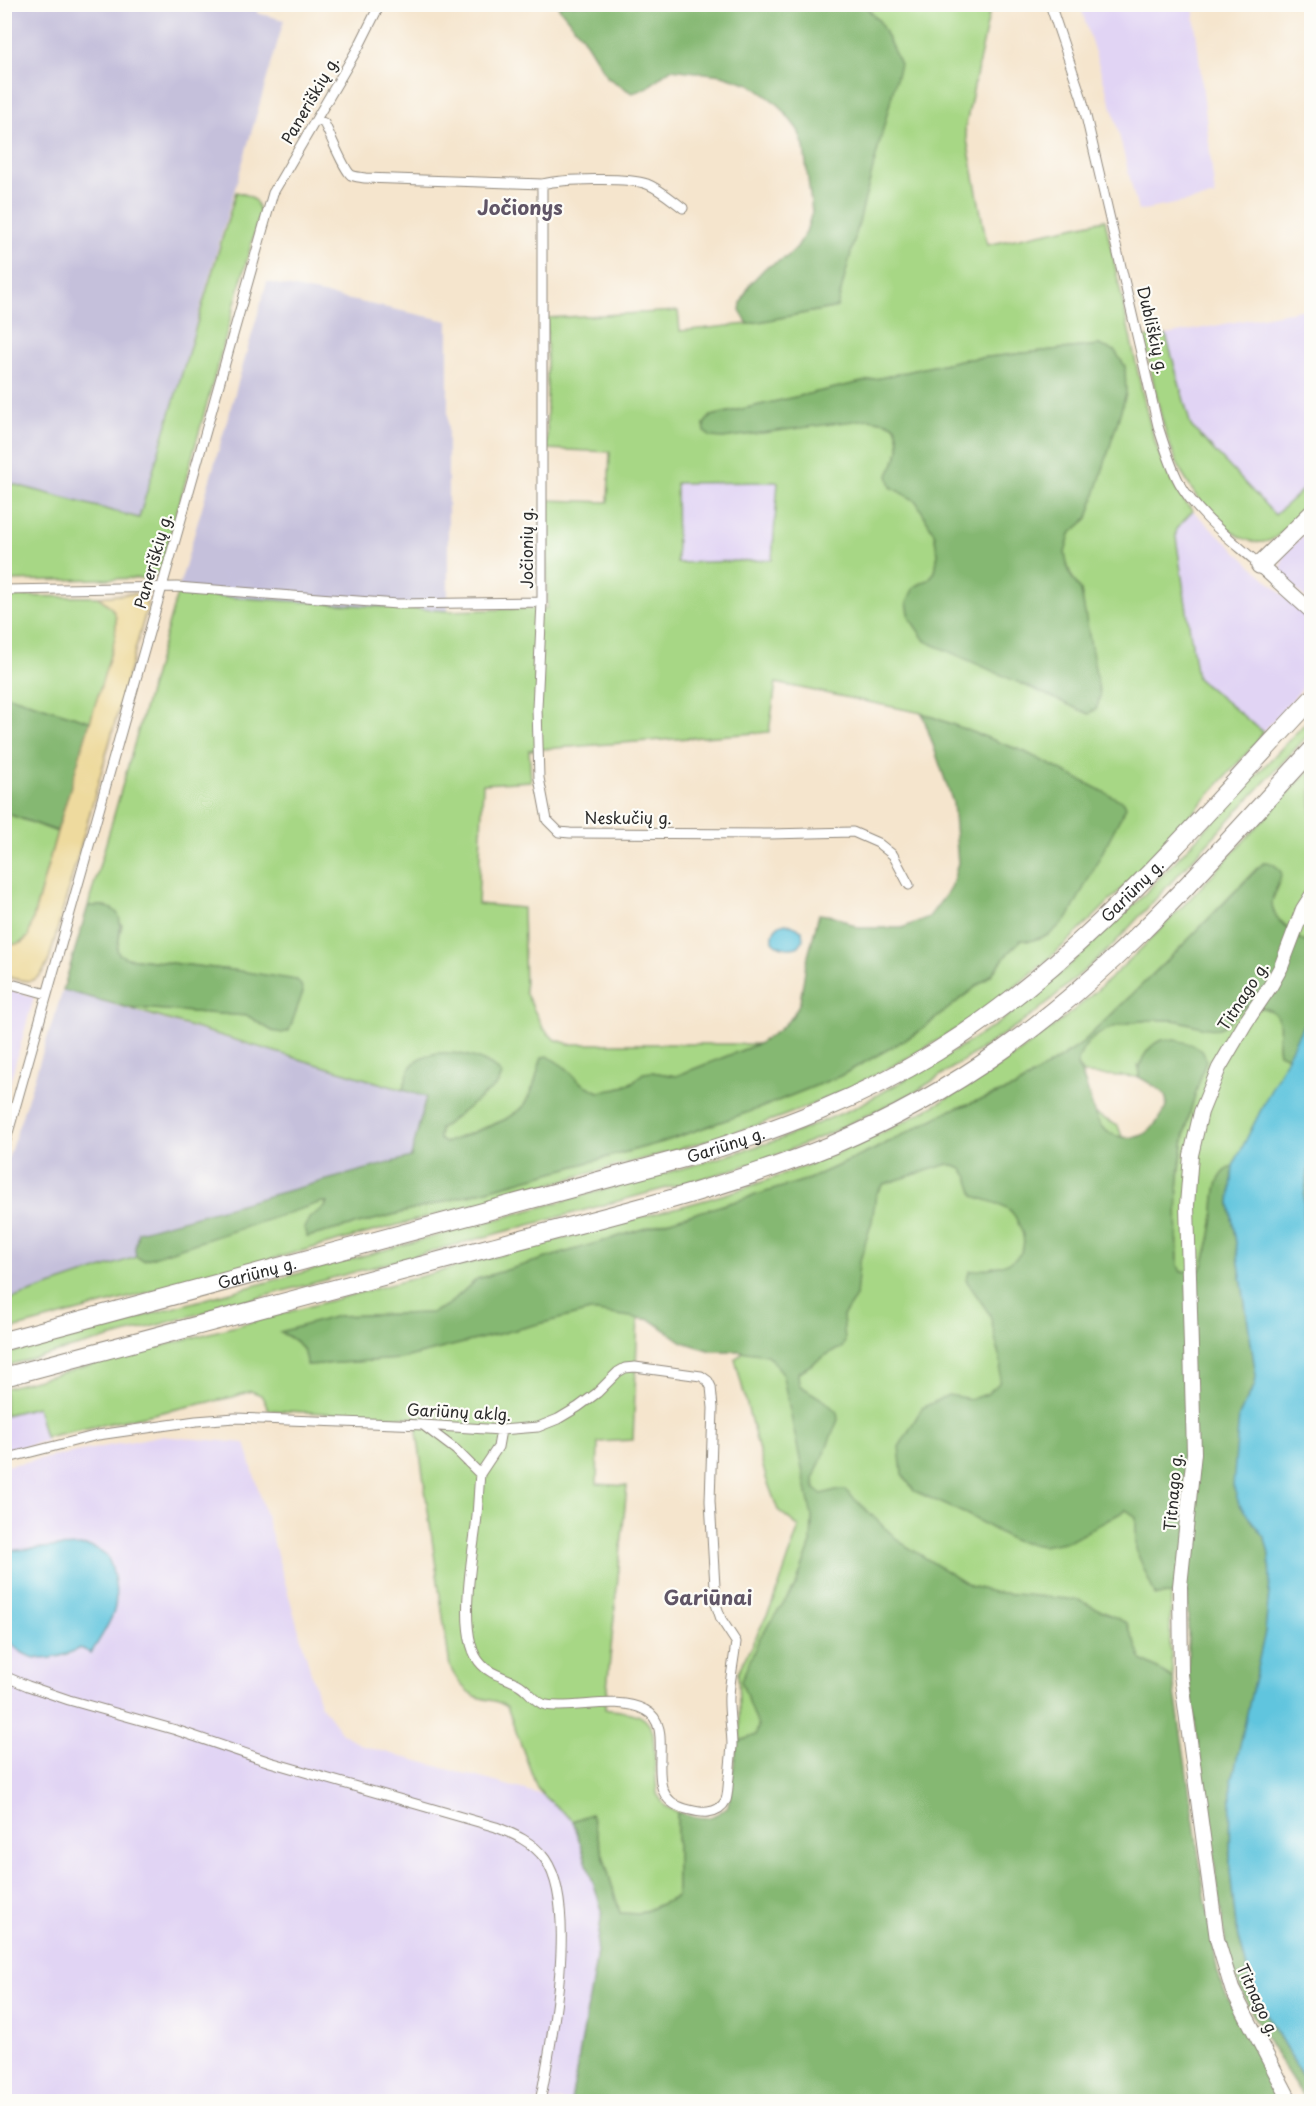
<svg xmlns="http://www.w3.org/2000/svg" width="1316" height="2106" font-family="'Playpen Sans',sans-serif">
  <rect width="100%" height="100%" fill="#fdfcf7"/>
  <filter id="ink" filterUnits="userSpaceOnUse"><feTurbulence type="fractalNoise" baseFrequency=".0167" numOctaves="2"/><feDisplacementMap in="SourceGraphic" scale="12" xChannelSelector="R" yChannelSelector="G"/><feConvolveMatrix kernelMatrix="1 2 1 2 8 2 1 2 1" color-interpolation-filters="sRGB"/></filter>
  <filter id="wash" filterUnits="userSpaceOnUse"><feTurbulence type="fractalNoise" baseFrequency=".008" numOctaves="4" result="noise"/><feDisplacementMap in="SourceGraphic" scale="24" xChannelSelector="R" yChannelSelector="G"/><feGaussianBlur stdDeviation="1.35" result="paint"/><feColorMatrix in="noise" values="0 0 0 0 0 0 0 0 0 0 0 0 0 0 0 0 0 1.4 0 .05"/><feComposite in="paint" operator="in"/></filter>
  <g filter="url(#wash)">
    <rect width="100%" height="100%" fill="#f5e5cd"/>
    <path fill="#e1d4f4" d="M1080 5H1193L1215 196 1138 211 1114 114Z
      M1311 308V482L1275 516 1191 426 1166 335Z
      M778 482 772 560 677 563 676 483Z
      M1193 511 1311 621V679L1263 732 1197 678 1176 537V529Z
      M1311 526V604L1282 576 1281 566 1284 555Z
      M5 988 34 997 5 1100 4 988Z
      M37 1407 46 1441 5 1451 4 1415Z
      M159 1436 245 1443 320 1704 342 1733 363 1746 543 1795 573 1821 602 1910 595 1966 571 2101H5L4 1636 10 1643 67 1655 80 1648 84 1649 115 1605 116 1590 109 1560 100 1550 92 1547H54L5 1551V1466Z"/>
    <path fill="#c5c0db" d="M4 5H259L257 13 284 20 139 519 5 482Z
      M267 282 448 321V611L177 594Z
      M63 990 426 1097 411 1157 138 1232 135 1249 136 1257 5 1301 4 1171Z"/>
    <path fill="#a7d785" stroke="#698158" stroke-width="1.5" fill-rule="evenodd" d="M864 5H991L965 129 987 245 1105 220C1114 261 1123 303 1132 345 1144 398 1154 471 1193 511L1176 529V537L1197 678 1263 732 1257 742C1164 843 1066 962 947 1035 903 1062 854 1087 806 1107 762 1125 717 1138 672 1151L5 1331V1301L136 1257 144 1260 322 1201 327 1204 325 1207 310 1217 307 1237 436 1204 663 1142 760 1108 840 1076 917 1033 992 974 1008 953 1021 940 1030 941 1124 813 1025 752 922 713 776 683 769 732 529 750 531 781 483 784 478 904 523 908 525 992 543 1028 554 1039 569 1044H758L676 1076 652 1072 618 1089 599 1092 581 1083 566 1068 533 1087 523 1107 504 1120 445 1143 439 1139 440 1129 498 1084 411 1066 403 1090 125 1007 248 1016 272 1031 240 971 127 958 119 954 117 950 122 925 107 906H88L177 594 448 611 547 608 546 500 608 502 610 452 547 449V318L678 311 680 331 748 324 837 307 880 22ZM1099 345 1088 518C1083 523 1074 528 1070 534 1058 553 1070 575 1081 591L914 587 928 580 935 572 938 554 934 533 916 501 891 487C897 464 904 449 895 426L887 422 869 419 704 424 711 416 960 360ZM778 482 772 560 677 563 676 483Z
      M236 192C250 195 257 198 260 213L162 565 158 574 151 578 5 581V482L139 518Z
      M1166 335 1191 426 1275 515 1311 482V501C1300 513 1289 529 1276 537 1261 548 1243 540 1230 530 1166 481 1161 412 1144 338Z
      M5 596 98 597C104 601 113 604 115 612 123 635 99 698 92 722L5 695Z
      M1311 717V732L1110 948 1033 1015 917 1091 821 1137 769 1158 715 1175 5 1366V1354L702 1163 778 1140 854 1108 928 1067 999 1023 1063 971 1135 904Z
      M1311 769 1312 934 1304 942 1274 915 1271 903 1279 885 1258 867 1185 943 1079 1046 1014 1088 951 1110 873 1150 809 1179 477 1279 448 1305 431 1313 337 1316 281 1333C296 1340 306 1347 308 1365L400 1359 590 1311 638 1316 633 1440 598 1442 597 1484 627 1486 605 1709C625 1713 644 1709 653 1732L657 1794 665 1806 677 1812V1897L639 1914 620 1913 591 1814 573 1821 543 1795 537 1788 507 1707C497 1699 486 1701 475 1696 463 1690 456 1679 450 1667L415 1418 269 1410 261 1395 251 1391 233 1397 45 1437 37 1407 5 1415V1388L709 1199C845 1159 971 1097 1080 1005 1163 934 1235 848 1311 769Z
      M5 813 57 832 28 937C21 943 14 947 5 946Z
      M1248 1005C1266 1008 1283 1010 1279 1033 1278 1041 1277 1046 1279 1053L1288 1057 1233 1166C1209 1178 1217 1207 1212 1229 1210 1242 1206 1254 1203 1266L1200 1270 1181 1272 1178 1265 1177 1196 1183 1144 1192 1103 1138 1065 1139 1077 1084 1074 1077 1066C1083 1025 1138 1018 1172 1020 1186 1021 1200 1029 1213 1027 1229 1025 1235 1013 1248 1005Z
      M1079 1105 1118 1126 1129 1155 1156 1595 1171 1594 1170 1646 1173 1678 1162 1672 741 1779 738 1672 774 1601 799 1527 778 1510 766 1478 735 1359 764 1336 768 1223Z"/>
    <path fill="#85b872" stroke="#58724e" stroke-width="1.5" d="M558 5H864L880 22 900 64 837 307 748 324 740 311 741 303 750 284 765 268 787 257 797 247 806 232 812 212 804 147 798 130 779 105 750 84 722 75 671 69C655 79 651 89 632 93L608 78 582 36 559 8Z
      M1099 345 1115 351 1125 366 1126 394 1088 518 1070 534 1065 553 1069 573 1081 591 1100 696 1097 708 1089 714 925 641 910 619 907 602 914 587 928 580 935 572 938 554 934 533 916 501 891 487 888 475C898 454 904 449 895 426L887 422 869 419 723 438 711 437 705 432 704 424 711 416 960 360Z
      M5 695 92 722 57 831 5 813Z
      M922 713 1025 752 1124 802 1126 807 1068 918 1049 935 1030 941 1021 940 1008 953 992 974 917 1033 840 1076 760 1108 663 1142 436 1204 307 1237 304 1228 310 1217 325 1207 327 1203 322 1202 144 1260 136 1257 135 1249 138 1232 411 1157 426 1097 403 1090C406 1082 407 1070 413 1064 432 1043 486 1054 502 1075L498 1084 440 1129 439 1139 445 1143C465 1135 510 1122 523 1107 533 1096 537 1071 542 1057L548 1056 566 1068 581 1083 599 1092 618 1089 634 1082 643 1073 652 1072 676 1076 758 1044 779 1030 792 1017 800 1002 806 964 819 914 835 916 859 928H902L929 917 951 888 958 863 953 803Z
      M1264 862C1272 862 1276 865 1281 872 1281 881 1277 887 1274 894 1265 916 1290 930 1304 942L1311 934V1009L1288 1057 1279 1053C1277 1045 1278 1041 1279 1033 1283 1010 1266 1008 1248 1005 1237 1011 1231 1025 1219 1028 1204 1031 1187 1021 1173 1020 1138 1018 1083 1025 1077 1066 1091 1084 1089 1121 1108 1132 1118 1138 1134 1140 1144 1134 1154 1127 1172 1108 1165 1096 1161 1088 1147 1082 1139 1077 1138 1063 1146 1048 1159 1041 1167 1036 1192 1043 1200 1049 1204 1052 1205 1056 1206 1061 1197 1089 1187 1117 1183 1145 1176 1185 1177 1225 1178 1265L1181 1272 1200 1270 1203 1266C1206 1254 1210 1242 1212 1229 1217 1207 1209 1177 1233 1166L1230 1204 1256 1376 1255 1385 1247 1399 1248 1516 1265 1538 1269 1554 1270 1583 1265 1632 1231 1786 1230 1871 1236 1926 1250 1980 1265 2012 1311 2092V2101H1306C1279 2060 1248 2013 1231 1966 1226 1953 1225 1938 1223 1925L1188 1672V1593L1155 1595 1136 1550V1517L1126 1510 1070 1541 1042 1546 1014 1541 968 1515 914 1491 902 1474 899 1447 922 1408 948 1395 971 1399 987 1394 999 1383 1001 1364 990 1315 966 1280 970 1271C996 1268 1038 1263 1019 1225 1016 1218 1013 1211 1005 1207 996 1202 984 1200 974 1196L968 1177 962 1169 948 1164 884 1184 876 1194 872 1221 859 1264 856 1297 843 1316 845 1341 842 1348 831 1352 798 1373 799 1385 825 1401 837 1412 838 1420 814 1477 815 1489 822 1494 836 1490H845L900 1542 970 1586 993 1592 1079 1600 1127 1623 1142 1660 1173 1678 1202 1878 1219 1980 1280 2101H571L595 1966 602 1910 573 1821 591 1814 620 1913 639 1914 677 1897V1812C701 1818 708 1823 728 1806L737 1742 756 1735 758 1726 741 1681 760 1637 796 1585 811 1543 812 1517 782 1372 767 1355 739 1351H711L683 1342 651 1320 590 1311 400 1359 307 1365C307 1347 295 1339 280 1332L337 1316 431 1313 448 1305 477 1279 809 1179 873 1150 951 1110 1014 1088 1079 1046 1185 943Z
      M88 906C126 904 122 920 117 950L119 954 127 958 240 971 297 980 301 985 303 992 289 1031 282 1033 272 1031 248 1016 125 1007 63 990Z
      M1311 1147V1430L1307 1406 1311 1331 1304 1246V1197Z"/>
    <path fill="#eeda9e" stroke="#8c8264" stroke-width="1.5" d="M127 594H135L146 599 147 608 49 960C38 986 28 983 5 976V946L21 943 28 937 57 832 114 642C118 618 119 610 98 597Z"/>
    <path fill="#60c5de" stroke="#467884" stroke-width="1.5" d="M786 923 802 930 803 939 799 946C791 950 779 948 773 941 772 931 776 925 786 923Z
      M1311 1009 1312 1147 1304 1197V1246L1311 1331 1307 1406 1312 1430 1311 2091 1265 2012 1250 1980 1236 1926 1230 1871 1231 1786 1265 1632 1270 1583 1269 1554 1265 1538 1239 1504 1233 1486 1239 1415 1255 1385 1256 1376 1230 1203 1233 1166Z
      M85 1546C93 1547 101 1549 106 1556 115 1567 118 1598 114 1611 109 1626 99 1640 91 1653L80 1648C51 1663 26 1665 5 1636V1551L54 1547Z"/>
  </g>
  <g filter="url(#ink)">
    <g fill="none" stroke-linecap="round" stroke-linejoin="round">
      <defs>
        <path id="street" d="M1050 4 1082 99 1158 426C1164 445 1170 465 1179 482 1198 516 1232 540 1260 565
          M317 120 324 123C329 132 344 170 351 175 355 177 360 177 365 178L542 184C563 179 628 177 647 184 660 189 672 200 683 208
          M542 184V602L537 708 539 778 547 820 559 832 570 833 770 834 853 832 878 843 893 855 909 885
          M4 590 177 587 397 604 542 602
          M4 982 47 994
          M4 1147 273 193 359 46 380 4
          M4 1459 98 1435 196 1421 235 1418 423 1425 501 1430 538 1427 558 1419 578 1407 597 1393 618 1372 625 1368 635 1367 701 1376 708 1381 711 1387 713 1408 710 1501 716 1604 721 1619 736 1642C734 1660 730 1678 729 1696 728 1713 732 1729 732 1746 731 1756 730 1767 729 1777 728 1784 728 1794 726 1800 722 1808 716 1811 708 1812 700 1813 694 1811 686 1809 635 1796 681 1728 645 1710 617 1695 575 1710 546 1705 535 1703 528 1689 518 1684 506 1677 491 1675 482 1665 457 1641 471 1565 475 1533 478 1514 478 1494 480 1474L456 1450 423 1425
          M480 1474 498 1447 501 1430
          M4 1676 28 1686 69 1700 176 1730 270 1762 496 1827C514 1834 533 1842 545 1859 579 1907 551 2045 540 2102"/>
        <path id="secondary" d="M1260 565 1312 612
          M1291 2102 1232 1989 1217 1939 1181 1675 1180 1586 1194 1453 1187 1205 1191 1155 1201 1112 1219 1068 1246 1022 1271 985 1281 967 1303 909 1312 895"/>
        <g id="highway">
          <path d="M1260 565 1312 514"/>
          <path id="s1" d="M4 1341 695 1155C779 1129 861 1098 936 1052 1083 961 1194 824 1312 699"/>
          <path d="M4 1377C166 1334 327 1291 488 1248 603 1217 721 1190 832 1145 891 1120 949 1088 1001 1051 1120 968 1214 856 1312 750"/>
        </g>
      </defs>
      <use href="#street" stroke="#90887c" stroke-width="11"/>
      <use href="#secondary" stroke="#90887c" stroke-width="16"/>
      <use href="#highway" stroke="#90887c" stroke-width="20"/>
      <use href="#street" stroke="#fff" stroke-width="9"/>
      <use href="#secondary" stroke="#fff" stroke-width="14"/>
      <use href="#highway" stroke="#fff" stroke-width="18"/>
    </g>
  </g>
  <g text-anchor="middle" stroke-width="4.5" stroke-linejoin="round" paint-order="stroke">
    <g font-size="16" fill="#2b2b2b" stroke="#fdfcf7">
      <text transform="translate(310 100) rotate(-60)" y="6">Paneriškių g.</text>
      <text transform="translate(1153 330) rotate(77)" y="6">Dubliškių g.</text>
      <text transform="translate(527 548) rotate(-90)" y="6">Jočionių g.</text>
      <text transform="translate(153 561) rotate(-74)" y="6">Paneriškių g.</text>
      <text x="628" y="824">Neskučių g.</text>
      <text dy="6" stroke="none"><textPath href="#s1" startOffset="1233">Gariūnų g.</textPath></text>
      <text transform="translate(1243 996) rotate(-57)" y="6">Titnago g.</text>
      <text dy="6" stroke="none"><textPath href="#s1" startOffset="748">Gariūnų g.</textPath></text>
      <text dy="6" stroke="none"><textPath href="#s1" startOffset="262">Gariūnų g.</textPath></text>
      <text transform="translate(459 1412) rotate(3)" y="6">Gariūnų aklg.</text>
      <text transform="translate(1173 1492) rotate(-85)" y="6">Titnago g.</text>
      <text transform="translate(1258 2000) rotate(65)" y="6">Titnago g.</text>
    </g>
    <g font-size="20" font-weight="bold" fill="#605566" stroke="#fdfcf7">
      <text x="520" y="215">Jočionys</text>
      <text x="708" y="1605">Gariūnai</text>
    </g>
  </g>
  <rect width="1316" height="2106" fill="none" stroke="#fdfcf7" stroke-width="24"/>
</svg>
